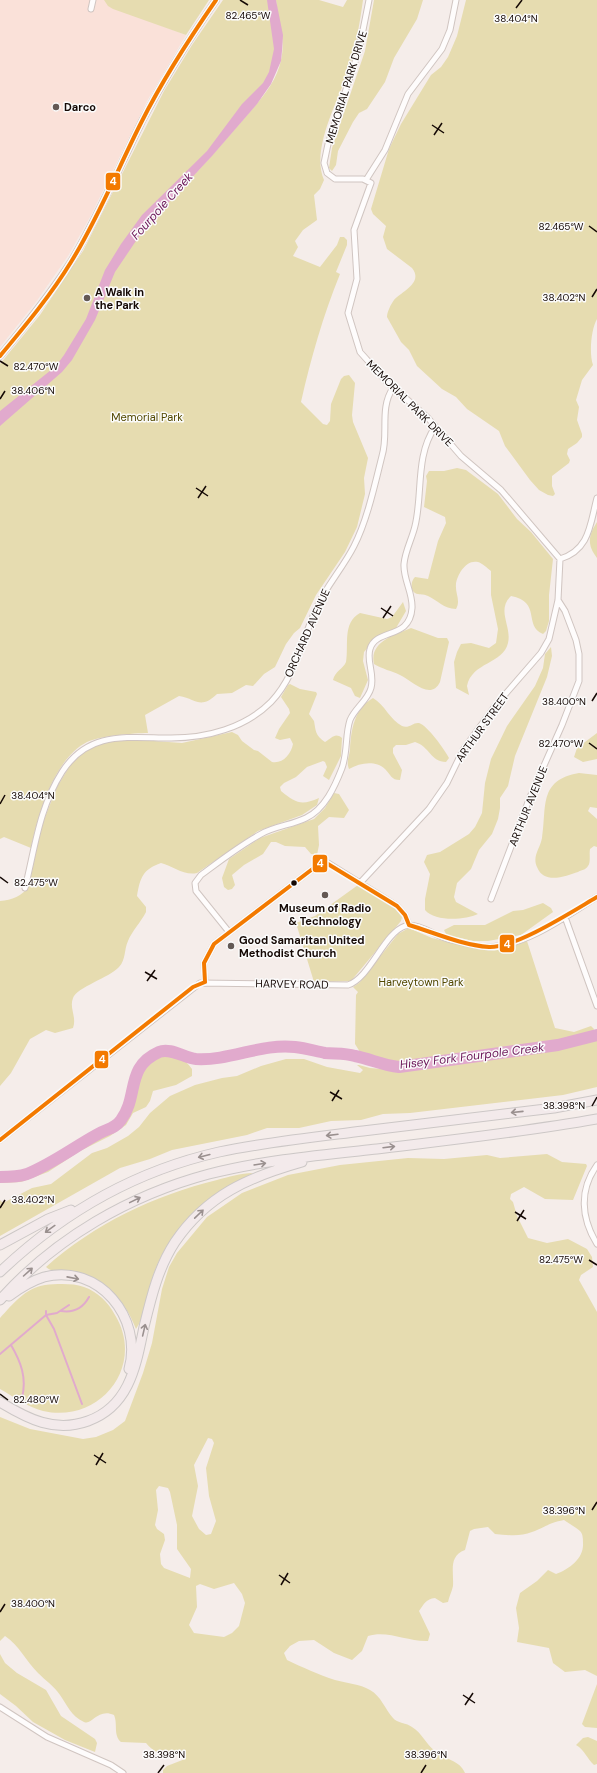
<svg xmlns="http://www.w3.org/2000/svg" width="597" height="1773" font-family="'DM Sans',sans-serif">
  <rect width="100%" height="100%" fill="#f5edea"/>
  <path fill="#fae1d9" d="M0 0H104L133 15 186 35 147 101 90 217 68 256 36 302 0 347Z"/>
  <path fill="#e6dcb0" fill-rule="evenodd" d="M104 0H209L186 35 113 9 108 6Z
    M223 0H272L275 24V65L267 84 195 174C211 157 226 139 242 121 257 103 276 85 281 60 286 39 278 21 276 0H319L343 7 347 0H363C360 22 356 45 350 66 340 98 310 148 324 180L320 189 314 195 317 220 303 230 295 241 298 247 293 256 320 267 337 245 340 237H344L347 240V245L336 272 340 274C323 316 311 358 301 402L323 424 327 425 330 421 331 404 341 379 344 376 349 375 355 383 352 415 353 422 368 458 364 478 365 494 357 527 345 552 316 595 300 628 294 633 286 644 275 667 264 674 253 686 246 685 232 693 217 694C200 710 197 699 179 696L145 715 148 733C134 733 99 736 87 742 54 759 38 814 31 848L4 837 0 839V364L40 315 83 251 164 91 192 45Z
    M374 0H423L417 19 394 58 385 82 367 109 359 113 353 122 338 151 336 165 332 171 329 168 332 148 365 51Z
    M466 0H597V319C591 329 589 354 593 365L582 380 576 400 579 407 577 420 582 434V437L577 443 568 449 567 454 570 460 569 463 552 476V486L555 494 553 496 548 495 539 490 530 480 505 446 499 431 467 409 456 397 442 389 417 366 409 350 401 342 387 317C387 312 391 304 394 300 401 292 424 283 412 268L387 249 383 237 386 226 373 214 371 209 389 149 401 124 431 75 441 67 448 57 457 36Z
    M457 468 466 470 498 494 517 519 531 532 553 559 549 595V621L546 631 543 634C523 626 542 602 511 596 496 610 512 626 508 643 503 664 472 662 467 686L469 695 456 688 454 662 457 652 461 644 471 643 489 648 496 643 498 629 491 595V571C487 568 482 563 478 562 466 559 457 575 456 584 455 594 461 600 456 609 444 609 437 600 428 596 424 594 422 595 418 594 410 593 410 582 415 577L428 579 438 541 446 523 445 517 424 507 427 481 426 476 429 471H444Z
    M597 522V558C587 545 588 536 597 522Z
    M403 602 406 611 396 628 378 636 364 652 363 661 368 680 360 698 355 696 351 688 333 680C335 671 343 669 346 662 349 645 342 623 360 613L387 619 392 617Z
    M411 628 438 638H447L449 642 440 682C431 701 412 681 400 675 392 671 382 669 374 664 369 642 394 635 411 628Z
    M551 647 552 656 547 677 515 756 508 786 500 798V808L498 819 492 834 479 850 471 869 457 883 454 897 456 902 478 914C465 920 435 922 425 910V899L430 874 424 862 427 855 440 852 469 834 475 827 482 813 485 783 491 759 507 726 535 686 543 668 545 654Z
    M290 684 300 689 316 692 317 694 309 714 314 721C316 731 315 735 325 742 332 738 335 732 342 738L341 756 329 780 323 776 327 767 325 762 323 761 307 767 296 777 284 783 280 787 281 791C296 803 301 806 319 798L317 805 302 815 258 831 197 873C184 876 173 866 161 863 143 869 140 878 137 896L146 907V912C141 922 132 931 128 941 124 949 126 960 119 967 109 978 77 987 73 998 69 1008 77 1017 73 1028L55 1033 46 1030 30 1039 11 1073 0 1086V901C12 900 22 896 29 886L41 827 57 787 74 759 79 754 96 745 115 740H140L182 743 232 732 238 735 242 741 254 750 258 751 272 762C283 764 291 754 293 744L290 738 280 740 275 738 279 729 290 713 289 709 281 697 288 685Z
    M373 698C385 705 390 720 402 726 409 729 413 722 419 723 427 725 445 750 449 758L446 762C431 762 429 746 415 742L406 745H396L393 748V753L402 770 400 780C391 780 391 775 385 769 375 760 360 763 349 769 346 762 349 757 350 750 351 730 354 709 373 698Z
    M597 733V759L583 762 574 757 577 748Z
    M579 773 597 775V808L590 807 588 811 597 819V847L594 846 590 849C589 854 591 862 588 866 586 870 581 870 578 872 566 876 544 885 537 867 532 856 540 849 542 838 547 807 538 780 579 773Z
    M334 793 339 794 349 810 344 818 329 817 318 826 319 845 317 855 311 854 305 847 285 846 276 842H271L263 854 244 865 232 875 235 885 232 889 228 890 224 887 222 878 229 859 260 838 314 819 325 808Z
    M358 885 394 907 402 917 401 921 351 981 314 982 296 923 315 916Z
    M543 903 551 908 553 912 521 935 488 941H473L450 936 446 934 444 930 454 925H485L513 911 523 910Z
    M407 929H411L432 938 481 950H499L527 941 555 1028 574 1032 591 1026 594 1029 593 1031 566 1040 429 1059H413L392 1062 360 1052 355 1044 356 995 358 992 353 987 359 983 398 934Z
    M597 1038V1087L563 1095 410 1113 383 1114 361 1120 331 1121 299 1128H267L247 1135 172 1150 150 1159 120 1168 0 1236V1200L2 1202H5L32 1188 51 1184 92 1153 107 1148 128 1136 139 1127 150 1113 170 1096 195 1085 222 1078 237 1076 261 1066 286 1059H304L327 1067 360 1073 363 1070 357 1065H359L370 1068 394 1070 427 1068 461 1060 554 1048Z
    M162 1055C176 1054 184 1058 192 1069V1076L176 1085 153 1091 150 1101 146 1107 133 1113 126 1125 110 1136 80 1151 48 1172 21 1182 0 1183V1180L22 1177 40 1171 76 1152 94 1139 122 1126 131 1107 140 1071 148 1062Z
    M547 1154 562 1162 586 1164 587 1166 573 1200 545 1199 524 1187 511 1194 510 1199 513 1202 517 1216 528 1238 547 1243 568 1239 587 1249 592 1257 593 1267 581 1275 579 1280 597 1312V1676L585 1670 565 1672 553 1663 549 1648 517 1642 519 1628 516 1608 520 1593 537 1581 548 1570 556 1574C570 1569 584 1558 583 1543 583 1539 583 1534 580 1531 576 1527 569 1524 564 1520 548 1523 546 1527 532 1532 520 1537 507 1535 495 1534L488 1527 474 1529 470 1531 465 1550C448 1556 454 1572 453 1586 452 1591 449 1597 448 1602L443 1603 435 1598C426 1599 424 1604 419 1611L430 1634 428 1641C408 1642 388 1630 368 1636L362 1651 352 1660 334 1653 314 1640 299 1641 290 1646 284 1653 287 1660C302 1667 319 1675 335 1680 346 1683 360 1684 370 1690 381 1696 385 1709 393 1718 397 1723 407 1723 412 1727 422 1733 426 1744 435 1751 445 1760 460 1760 465 1773H163V1770L167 1766 185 1759 186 1754C169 1753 158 1758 146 1743L121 1742C113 1735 118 1724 114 1715 97 1708 92 1726 84 1722 71 1716 67 1705 60 1695 54 1686 45 1680 38 1673 26 1661 19 1645 5 1636L0 1641V1417L30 1429 83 1439 96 1437 113 1430 125 1421 143 1373 152 1343 162 1289 169 1267 177 1253 207 1217 242 1193 288 1175 340 1165 408 1158 444 1159 487 1155 500 1158ZM208 1438 212 1439 214 1443 206 1468 209 1496 216 1521 211 1534 206 1535 199 1529 192 1516 198 1486 194 1465ZM159 1486 168 1488 170 1492 177 1525V1549L191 1569 190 1578 164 1568 161 1564 160 1554 165 1540 164 1534 157 1529 155 1525 158 1510 156 1490ZM234 1583 242 1594 245 1603 239 1626 232 1633 224 1637 194 1633 189 1625 197 1607 196 1586 200 1584 214 1589Z
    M253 1173C204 1198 168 1228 151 1282 146 1298 145 1316 136 1329 124 1297 101 1277 67 1271 59 1270 52 1273 46 1267 94 1224 155 1195 217 1180 228 1177 241 1173 253 1173Z
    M45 1285C57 1284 72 1283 84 1287 98 1292 108 1302 115 1315 146 1366 100 1424 43 1411 28 1407 14 1397 0 1389V1318C13 1304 25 1288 45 1285Z
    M0 1654 5 1663 17 1673 46 1690 61 1716 95 1739 97 1743 95 1752 65 1740 33 1722 16 1706 0 1694Z
    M597 1684V1728L585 1727 582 1724Z
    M588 1737 597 1741V1764L594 1765C587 1759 585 1750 576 1745L583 1738Z"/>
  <path fill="#e1aacd" d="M267 0H276L283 35 282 51 281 61 271 84 257 104 212 156 144 229 115 272 95 320 72 360 62 372 0 426V411L56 366 64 355 86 319 105 270 121 244 142 215 207 151 242 104 263 83 269 72 274 49Z"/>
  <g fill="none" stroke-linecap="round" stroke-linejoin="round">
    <path stroke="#e1aacd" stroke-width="2" d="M69 1305 57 1313 46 1315 54 1329 82 1404
      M61 1311C74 1313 83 1308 89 1297
      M11 1345C21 1362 27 1378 22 1398
      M0 1354 46 1315V1311"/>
    <path stroke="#e1aacd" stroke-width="12" d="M0 1177C9 1177 18 1177 27 1174 52 1164 74 1147 98 1134 106 1129 115 1129 121 1120 139 1096 125 1067 159 1052 170 1047 185 1058 196 1059 230 1061 262 1043 295 1047 305 1048 315 1051 325 1053 335 1054 345 1053 355 1056 370 1059 383 1065 399 1067L558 1045 597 1035"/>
    <defs>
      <path id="minor" d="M91 9 93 0
        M366 180 385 150 408 94 442 49 450 30 456 0
        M560 559C590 550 590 524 597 498
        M360 883 429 809 447 783 463 750 495 706 541 653 549 639 558 600 560 559 501 490 461 456 428 418 386 381 360 352 348 313 357 279 354 230 371 183 363 179H335L327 173 324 163 328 144 359 50 369 0
        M25 888C35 848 39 808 62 772 89 730 128 738 171 738 207 738 245 728 271 702 295 677 302 640 316 609 326 586 343 568 354 546 367 521 375 484 382 456 389 434 379 408 393 388
        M491 899 530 797 562 725 579 681V654L576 640 565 611 558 600
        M565 917 597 1006
        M229 932 196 891 195 883 201 875C220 861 239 846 261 834 275 826 292 825 306 818 325 809 335 786 342 768 348 751 345 735 350 720 355 708 368 700 371 688 375 674 366 661 370 649 376 628 410 640 412 608 413 593 403 579 404 564 405 551 412 539 415 526 423 494 415 456 435 427
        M205 982 204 963 214 944 323 861 328 863 397 906 405 915 409 925
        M0 1140 200 983 348 985C370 978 384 933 405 926 418 922 435 936 448 939 461 942 476 947 490 947 528 945 566 916 597 897
        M597 1165C579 1190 581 1218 597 1244
        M0 1707 47 1737 111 1765 123 1773"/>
      <path id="tertiary" d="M0 356C25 326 50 295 71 262 98 217 119 168 142 121 164 79 189 39 216 0"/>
      <path id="motorway" d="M0 1245 48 1219 71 1210
        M0 1272C62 1213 135 1171 219 1152 266 1142 315 1137 363 1131 426 1124 490 1116 554 1108L597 1100
        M9 1296C20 1288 31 1281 44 1277 99 1263 143 1318 129 1369
        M0 1300C55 1238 130 1195 209 1174 264 1160 321 1155 377 1149 451 1140 524 1132 597 1119
        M0 1402C28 1419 55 1433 88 1421 130 1406 136 1365 144 1327 151 1298 158 1268 175 1242 207 1195 249 1177 302 1162"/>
    </defs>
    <use href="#minor" stroke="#d0c5c1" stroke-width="7"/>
    <use href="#tertiary" stroke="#d0c5c1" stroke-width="8"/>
    <use href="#motorway" stroke="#ccc7c6" stroke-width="11"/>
    <use href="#minor" stroke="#fefcfc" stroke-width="5"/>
    <use href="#tertiary" stroke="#fefcfc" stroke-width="6"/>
    <use href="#motorway" stroke="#f3eaeb" stroke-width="9"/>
    <defs>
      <path id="bus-1" d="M0 356C25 326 51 295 71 262 99 217 118 168 142 121 163 79 189 39 216 0
        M409 925C435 933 462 945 489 947 516 948 573 911 597 897
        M205 982 204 963 214 944 323 861 397 906 405 915 409 925
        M0 1140 193 987 205 982"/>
    </defs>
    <use href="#bus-1" stroke="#fbfbfb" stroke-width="7"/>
    <use href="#bus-1" stroke="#f37a00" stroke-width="4"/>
  </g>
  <defs><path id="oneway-shaft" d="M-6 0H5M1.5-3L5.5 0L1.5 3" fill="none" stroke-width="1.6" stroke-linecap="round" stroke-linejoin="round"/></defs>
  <g stroke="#9a908f">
    <use href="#oneway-shaft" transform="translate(517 1112) rotate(174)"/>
    <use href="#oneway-shaft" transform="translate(332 1135) rotate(173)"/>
    <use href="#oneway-shaft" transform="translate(389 1147) rotate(-7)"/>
    <use href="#oneway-shaft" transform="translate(204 1156) rotate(166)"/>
    <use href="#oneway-shaft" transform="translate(260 1164) rotate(-9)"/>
    <use href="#oneway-shaft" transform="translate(135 1200) rotate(-26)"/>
    <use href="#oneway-shaft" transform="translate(199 1214) rotate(-44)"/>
    <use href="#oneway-shaft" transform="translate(50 1229) rotate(144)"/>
    <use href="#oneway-shaft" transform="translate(28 1272) rotate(-42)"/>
    <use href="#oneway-shaft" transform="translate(73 1278) rotate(11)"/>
    <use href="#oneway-shaft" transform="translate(144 1330) rotate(-77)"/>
  </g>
  <path fill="none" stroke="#150905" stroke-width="1.5" d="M240 0 248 5M516 8 522 0M432 125 444 133M434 135 442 123M589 226 597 232M592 297 597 289M0 361 8 366M0 399 5 391M196 488 208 496M198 498 206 486M381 608 393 616M383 618 391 606M592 701 597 693M589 743 597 749M0 804 5 795M0 877 8 883M145 972 157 979M147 981 155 970M330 1092 342 1099M332 1101 339 1090M592 1106 597 1097M0 1208 5 1200M515 1212 526 1219M517 1221 524 1210M589 1260 597 1265M0 1394 8 1400M94 1455 106 1463M96 1465 103 1453M592 1510 597 1502M279 1575 290 1583M281 1585 288 1573M0 1612 5 1604M463 1695 475 1703M465 1705 473 1693M158 1773 164 1765M421 1773 426 1765"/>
  <g fill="#635955" stroke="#fbfbfb" stroke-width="1.5">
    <circle cx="56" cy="107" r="4"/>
    <circle cx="87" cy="298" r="4"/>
    <circle cx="325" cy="895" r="4"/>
    <circle cx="231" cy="946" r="4"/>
  </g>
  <circle fill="#150905" stroke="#fbfbfb" stroke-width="1.5" cx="294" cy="883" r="3.5"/>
  <g text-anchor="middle" stroke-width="3" stroke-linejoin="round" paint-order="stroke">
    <g font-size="11" fill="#150905" stroke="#fbfbfb">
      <text transform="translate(346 87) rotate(-73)" y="4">MEMORIAL PARK DRIVE</text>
      <text transform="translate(410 403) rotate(45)" y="4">MEMORIAL PARK DRIVE</text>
      <text transform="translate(307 633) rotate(-66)" y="4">ORCHARD AVENUE</text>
      <text transform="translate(482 727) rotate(-54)" y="4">ARTHUR STREET</text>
      <text transform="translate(528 806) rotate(-68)" y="4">ARTHUR AVENUE</text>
      <text transform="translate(292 984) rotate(1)" y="4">HARVEY ROAD</text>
    </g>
    <g font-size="11" font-weight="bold" fill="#150905" stroke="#fbfbfb" text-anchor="start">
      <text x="64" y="111">Darco</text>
      <text x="95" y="296">A Walk in<tspan x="95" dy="13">the Park</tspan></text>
      <text x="325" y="912" text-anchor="middle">Museum of Radio<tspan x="325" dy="13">&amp; Technology</tspan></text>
      <text x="239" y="944">Good Samaritan United<tspan x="239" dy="13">Methodist Church</tspan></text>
    </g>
    <g font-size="11" fill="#524800" stroke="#fbfbfb">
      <text x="147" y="421">Memorial Park</text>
      <text x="421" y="986">Harveytown Park</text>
    </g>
    <g font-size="12" font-style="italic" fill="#6b1558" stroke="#fbfbfb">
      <text transform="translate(162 206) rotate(-48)" y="4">Fourpole Creek</text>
      <text transform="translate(472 1056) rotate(-7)" y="4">Hisey Fork Fourpole Creek</text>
    </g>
  </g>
  <g font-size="10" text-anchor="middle" fill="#150905" stroke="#fbfbfb" stroke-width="3" stroke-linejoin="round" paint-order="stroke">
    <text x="248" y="19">82.465°W</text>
    <text x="516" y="22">38.404°N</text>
    <text x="561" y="230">82.465°W</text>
    <text x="564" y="301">38.402°N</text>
    <text x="36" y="370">82.470°W</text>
    <text x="33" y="394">38.406°N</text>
    <text x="564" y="705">38.400°N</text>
    <text x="561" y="747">82.470°W</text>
    <text x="33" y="799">38.404°N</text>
    <text x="36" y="886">82.475°W</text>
    <text x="564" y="1109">38.398°N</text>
    <text x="33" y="1203">38.402°N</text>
    <text x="561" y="1263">82.475°W</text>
    <text x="36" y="1403">82.480°W</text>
    <text x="564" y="1514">38.396°N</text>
    <text x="33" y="1607">38.400°N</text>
    <text x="164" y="1758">38.398°N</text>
    <text x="426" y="1758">38.396°N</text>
  </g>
  <g stroke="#fbfbfb" stroke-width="1.5">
    <rect x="105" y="172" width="16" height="19" rx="4" fill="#f37a00"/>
    <rect x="312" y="854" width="16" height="19" rx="4" fill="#f37a00"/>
    <rect x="499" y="934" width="16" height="19" rx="4" fill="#f37a00"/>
    <rect x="94" y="1050" width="15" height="19" rx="4" fill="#f37a00"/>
  </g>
  <g font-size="11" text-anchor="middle" font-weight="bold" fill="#fff">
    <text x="113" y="185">4</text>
    <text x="320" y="867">4</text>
    <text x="507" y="948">4</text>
    <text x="102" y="1063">4</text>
  </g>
</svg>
